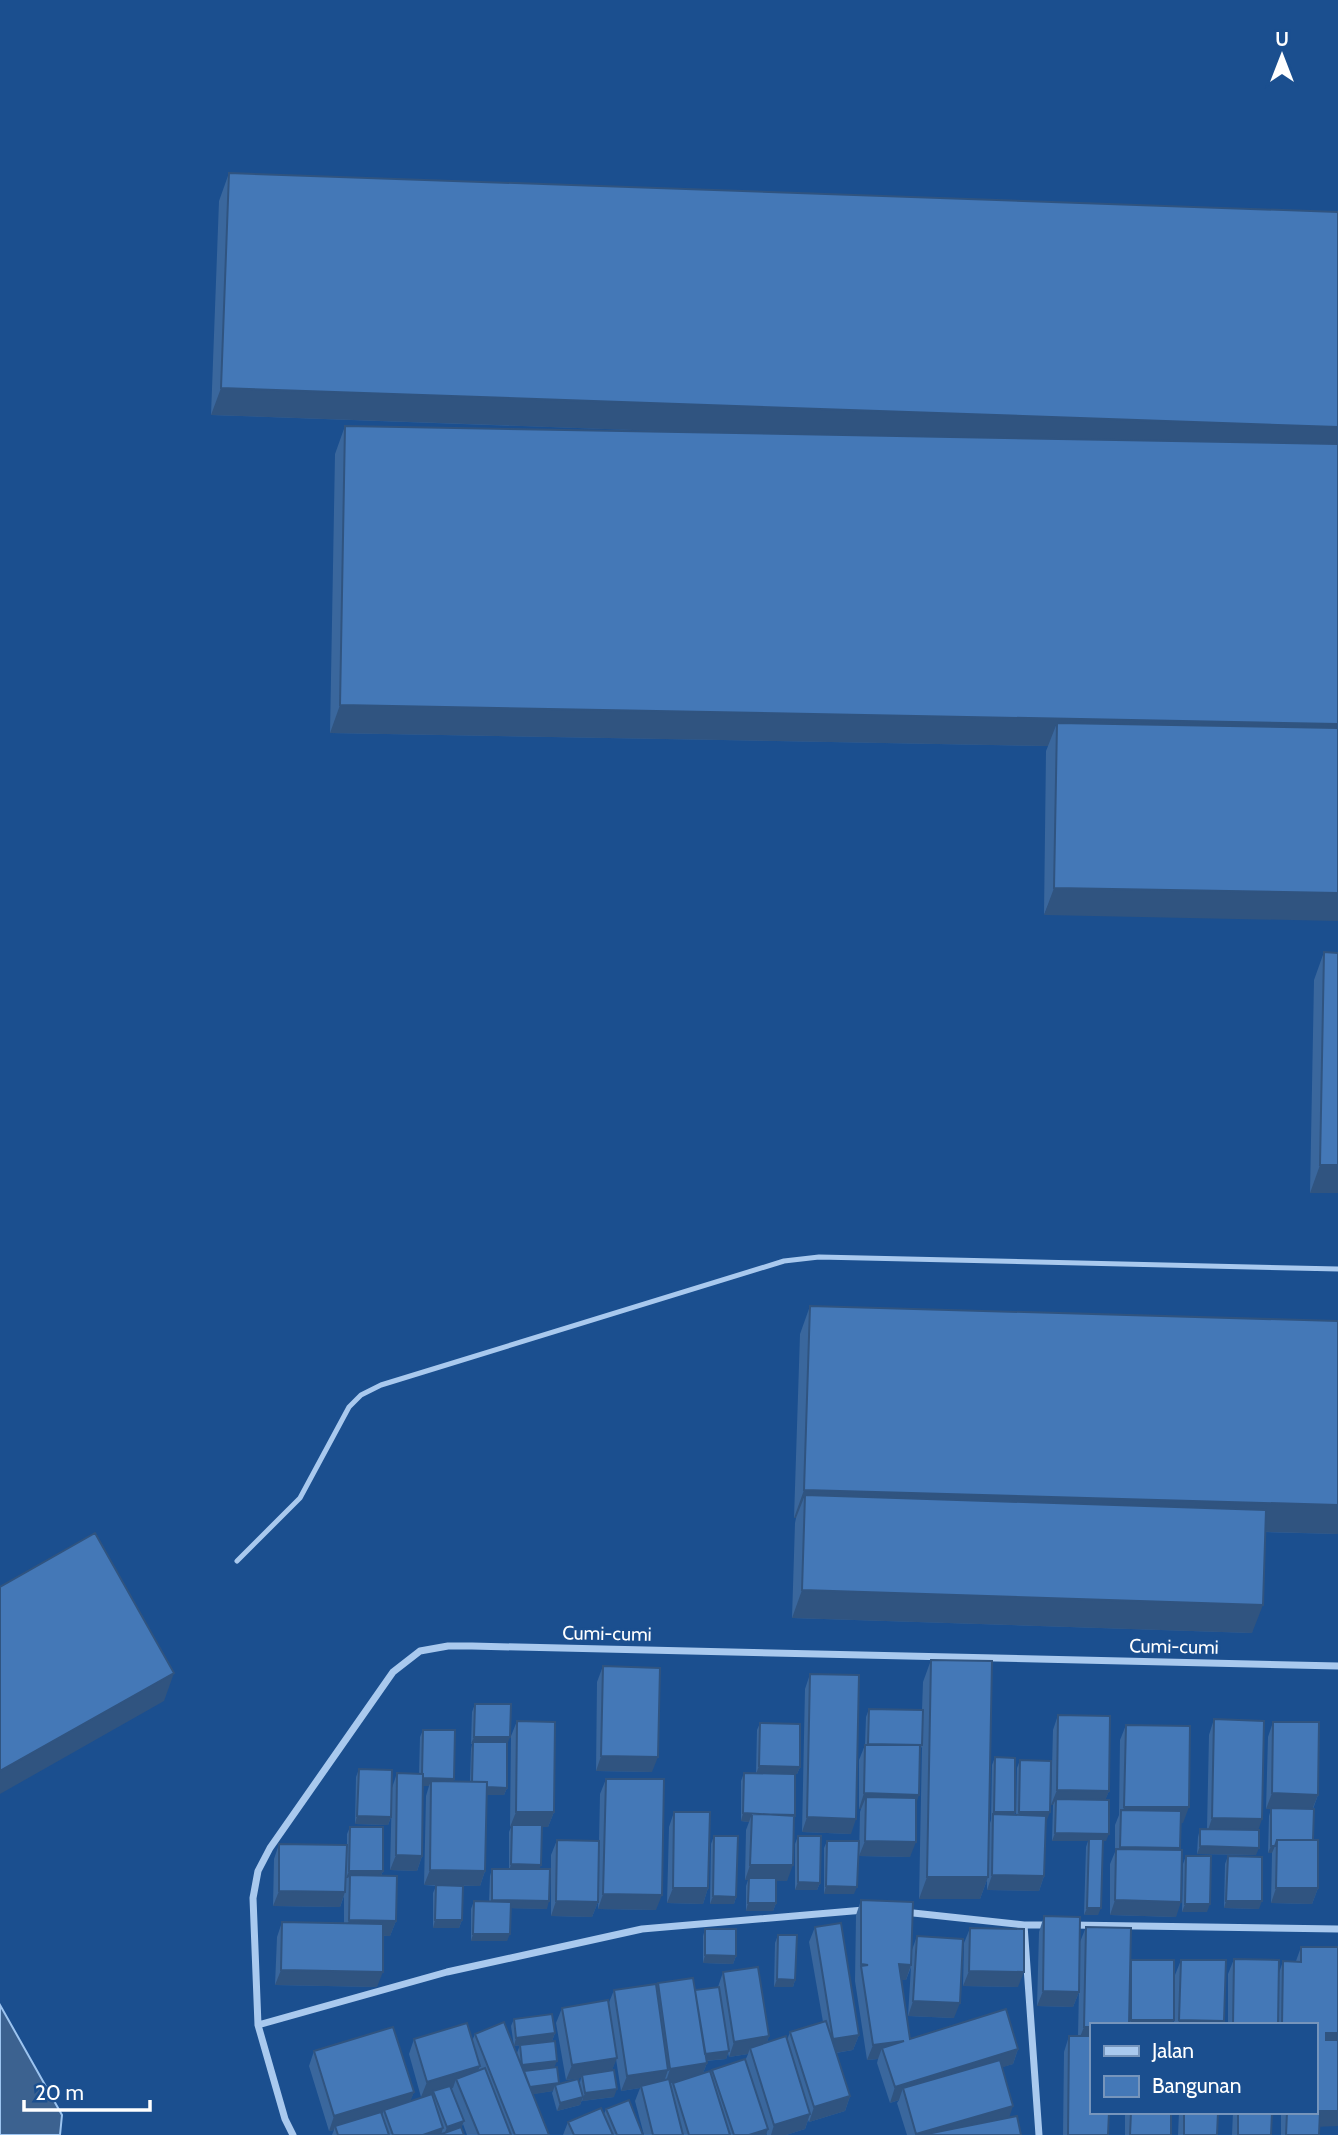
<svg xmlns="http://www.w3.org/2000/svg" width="1338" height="2135" font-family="Cabin,sans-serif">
  <rect width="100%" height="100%" fill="#1b4f8f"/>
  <path fill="#3c6290" stroke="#9cc4f0" stroke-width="2" d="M0 2005 62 2115 60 2135H0Z"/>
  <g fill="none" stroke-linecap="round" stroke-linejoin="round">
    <path stroke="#a9c9ee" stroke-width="5" d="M237 1561 300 1498 349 1407 361 1395 381 1385 784 1261 819 1257 1338 1269"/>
    <path stroke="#a9c9ee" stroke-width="7" d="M904 1912 1024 1925H1049
      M1024 1925 1039 2135
      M1071 1925 1338 1929
      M258 2025 447 1972 642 1929 864 1910
      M293 2135 285 2119 258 2025 253 1898 258 1871 270 1848 393 1672 420 1651 448 1646H472L1338 1666"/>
  </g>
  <path fill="#3a679d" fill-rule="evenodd" d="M229 173 1338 212 1044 915 1046 751 1048 746 330 733 335 454 345 426 688 432 211 415 219 201Z
    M1324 952 1338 953V1193H1310L1314 980Z
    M810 1306 1338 1321V1534L1265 1532 1252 1633 792 1618 795 1523 796 1518H794L800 1334Z
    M931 1660 989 1826 991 1820 992 1765 995 1757 1015 1812 1014 1815H1016L1017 1768 1020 1760 1047 1820H1046L1044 1876 1039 1891 987 1890V1880L980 1899H919L922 1746 920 1751 916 1803 910 1857 859 1856 860 1812 861 1809H859V1760L865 1745 866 1717 869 1709 922 1710 923 1682Z
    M603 1666 652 1772 596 1771 597 1682Z
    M810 1674 851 1834 802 1832 805 1689Z
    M475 1704 507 1745V1788L504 1795H487L485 1871 480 1886H452L462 1920 459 1928H433V1893L436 1886 424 1885 426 1796 429 1786H423L422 1856 417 1871 390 1870 392 1788 397 1773 419 1774 420 1737 423 1730 454 1779 453 1781 470 1782 471 1749 472 1744H471L472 1712Z
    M1058 1715 1109 1791 1105 1800 1106 1841H1103L1098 1915H1084L1086 1847 1088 1841H1052L1053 1805H1051L1053 1730Z
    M1214 1719 1258 1830 1256 1855 1197 1854 1198 1837 1200 1829H1207L1209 1735Z
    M517 1721 554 1812 548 1827H542L539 1869 547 1909 511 1908 507 1941H471V1909L474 1901 489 1902 490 1876 492 1869H509V1832L511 1827H510L511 1736Z
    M1273 1722 1318 1795 1313 1809V1840L1318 1888 1312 1904 1271 1903 1272 1853H1268L1269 1816 1271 1809H1266L1268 1737Z
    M760 1723 800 1767 797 1774H795L794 1818 787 1881 776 1880V1903L773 1911H746V1886L748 1880H745L746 1830 749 1822 741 1821V1781L744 1773H756L757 1730Z
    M1126 1725 1183 1823H1180L1176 1917 1110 1915V1864L1115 1852V1825L1119 1815 1120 1740Z
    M359 1769 391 1817 388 1825 355 1824 356 1777Z
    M606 1779 656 1910 598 1909 599 1852 598 1902 592 1917 551 1916V1855L557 1840 599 1841 600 1794Z
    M674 1812 708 1888 703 1904 667 1903 669 1827Z
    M350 1827 383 1871 381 1876 396 1921 390 1936H383L377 1987 275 1985 277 1937 282 1922 344 1923V1896L340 1907 273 1906 274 1859 279 1844 347 1845V1834Z
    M714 1836 736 1897 734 1904H710L711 1844Z
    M798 1836 820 1883 817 1890H795V1844Z
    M827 1841 854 1894H824V1848Z
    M1186 1856 1207 1912H1182L1183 1864Z
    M1228 1856 1259 1909 1224 1908 1225 1864Z
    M861 1900 912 1950 917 1936 954 2018 908 2016 911 1967 906 1980H901L910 2039 1018 2049 1013 2064 1002 2067 1009 2118 1021 2135H907L897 2103 899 2100 890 2103 877 2063 878 2059 867 2060 855 1981 856 1915Z
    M1044 1916 1079 1992 1073 2007 1037 2006 1039 1932Z
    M815 1927 859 2035 853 2050 836 2053 850 2096 845 2111 809 2122 808 2120 805 2129 786 2135H767L766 2133V2135H644L635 2101 640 2088 621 2091 616 2059 612 2070 614 2097 582 2101V2100L580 2105 557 2111 552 2093 553 2091 532 2094 549 2135H467L463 2124 461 2128 464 2135H332L334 2130 329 2131 309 2066 314 2051 414 2092 410 2101 432 2094 421 2097 409 2054 414 2039 472 2041 475 2034 517 2057V2053L520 2045 555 2067 559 2084 580 2082 581 2078 566 2080 556 2023 562 2008 608 2005 614 1990 656 1986 658 1983 695 1990 718 1987 723 1972 769 2036 767 2042 787 2040 790 2032 823 2022 809 1942ZM728 2053 729 2057 748 2054 745 2061 712 2070 711 2073H703L707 2063 706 2061 726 2059Z
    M1086 1927 1130 1964 1131 1960 1172 2025H1091L1108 2135H1063L1064 2052 1069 2036H1078L1080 1942Z
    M970 1928 1018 1987 963 1986 964 1943Z
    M705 1929 736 1956 733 1964 703 1963V1936Z
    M778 1935 795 1980 793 1987H774L775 1943Z
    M1301 1947H1338V2126H1319V2135H1281V2112H1315V2025H1228V1974L1234 1959 1279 1960V1973L1283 1961H1296Z
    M1181 1960 1224 2021 1223 2025H1174L1175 1975Z
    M514 2019 555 2033 552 2041 514 2046 511 2026Z
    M606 2109 643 2135H563L568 2122 604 2114Z
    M1125 2112H1171V2135H1125Z
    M1179 2112H1218L1217 2135H1178Z
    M1233 2112H1272L1271 2135H1232Z"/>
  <path fill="#305480" d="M221 388 1338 427V455L211 415Z
    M340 705 1338 724V752L1057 723 1048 746 330 733Z
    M1054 888 1338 893V921L1044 915Z
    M1320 1165H1338V1193H1310Z
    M804 1490 1338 1505V1534L804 1518 805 1495 796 1518H794Z
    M802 1590 1263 1605 1252 1633 792 1618Z
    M174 1673 164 1701 0 1794V1771Z
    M474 1737H510L507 1745 473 1742 471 1744Z
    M601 1756 658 1757 652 1772 596 1771Z
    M759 1766 800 1767 797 1774H756Z
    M422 1778 454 1779 451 1786 431 1781 429 1786H419Z
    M472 1787 507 1788 504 1795H469Z
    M1057 1790 1109 1791 1103 1806 1056 1799 1053 1805H1051Z
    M864 1793 919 1795 914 1810 866 1797 861 1809H859Z
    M1272 1793 1318 1795 1312 1810 1266 1809Z
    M1124 1807H1189L1183 1823 1121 1822V1817Z
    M516 1812H554L548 1827H510Z
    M994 1812H1015L1012 1820 993 1814 991 1820Z
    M1019 1812H1050L1047 1820H1016Z
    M743 1813 795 1816 792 1823 752 1814 749 1822 741 1821Z
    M357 1816 391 1817 388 1825 355 1824Z
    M807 1817 856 1819 851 1834 802 1832Z
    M1212 1818 1262 1819 1257 1834 1207 1833Z
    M1055 1833 1109 1834 1106 1841H1052Z
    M865 1841 916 1842 910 1857 859 1856Z
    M1200 1846 1259 1848 1256 1855 1197 1854Z
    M1271 1846H1275L1272 1853H1268Z
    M1120 1847 1180 1848 1174 1863 1116 1858Z
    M396 1855 422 1856 417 1871 390 1870Z
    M511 1864 541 1865 538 1873 509 1872Z
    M750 1865H793L787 1881 745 1880Z
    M430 1870 485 1871 480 1886 424 1885Z
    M349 1871H383L380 1878 350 1875 348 1878H346Z
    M992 1875 1044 1876 1039 1891 987 1890Z
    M927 1877H988L980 1899H919Z
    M798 1882 820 1883 817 1890H795Z
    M826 1886 857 1887 854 1894H824Z
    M673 1888H708L703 1904 667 1903Z
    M1276 1888H1318L1312 1904 1271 1903Z
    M279 1891 345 1892 340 1907 273 1906Z
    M603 1894 662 1895 656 1910 598 1909Z
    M713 1896 736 1897 734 1904H710Z
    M492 1900 549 1901 547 1909 489 1908Z
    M1115 1900 1181 1902 1176 1917 1110 1915Z
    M556 1901 598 1902 592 1917 551 1916Z
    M1226 1901H1262L1259 1909 1224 1908Z
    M748 1903H776L773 1911H746Z
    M1185 1904H1210L1207 1912H1182Z
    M1087 1908H1101L1098 1915H1084Z
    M349 1920 396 1921 390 1936 343 1935Z
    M435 1920H462L459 1928H433Z
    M473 1934H510L507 1941H471Z
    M705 1955 736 1956 733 1964 703 1963Z
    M899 1964 911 1965 906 1980H893Z
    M281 1970 383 1972 377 1987 275 1985Z
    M969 1971 1024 1972 1018 1987 963 1986Z
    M777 1979 795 1980 793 1987H774Z
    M1043 1991 1079 1992 1073 2007 1037 2006Z
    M913 2001 960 2003 954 2018 908 2016Z
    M1131 2020H1174L1172 2025H1129Z
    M1179 2020 1224 2021 1223 2025H1178Z
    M1084 2027H1091V2042H1078Z
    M555 2033 552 2041 514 2046 516 2038Z
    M1326 2033H1338V2048H1321Z
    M859 2035 853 2050 828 2054 833 2039Z
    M769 2036 764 2052 750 2048 748 2054 729 2057 734 2042Z
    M904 2041 882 2048 878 2059 867 2060 873 2045Z
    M1018 2049 1013 2064 906 2098 903 2088 899 2100 890 2103 895 2087Z
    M729 2051 726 2059 701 2061 704 2054Z
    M617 2058 611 2073 582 2075 581 2078 566 2080 572 2065Z
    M557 2061 554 2068 519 2073 522 2065Z
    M707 2063 701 2078 665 2084 670 2069Z
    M480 2066 474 2082 456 2079 453 2088 434 2093 433 2091V2094L421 2097 427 2082Z
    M668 2070 663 2085 641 2086 640 2088 621 2091 627 2076Z
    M559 2083 556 2090 555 2085 553 2091 523 2096 526 2088Z
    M617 2089 614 2097 582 2101 585 2093Z
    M414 2092 408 2107 384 2110 382 2115 335 2126 334 2130 329 2131 334 2116Z
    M850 2096 845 2111 809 2122 814 2107Z
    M583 2097 580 2105 557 2111 560 2103Z
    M1013 2106 1008 2121 958 2135H916V2134Z
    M1320 2111H1338V2126L1314 2127Z
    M810 2114 805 2129 786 2135H771L774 2125Z
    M464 2121 461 2128 444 2135 447 2127Z
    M443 2128 441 2135H423Z
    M768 2129 766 2135H749Z"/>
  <path fill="#4478b7" stroke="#305480" stroke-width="2" d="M229 173 1338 212V427L221 388Z
    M345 426 1338 444V724L340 705Z
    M1057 723 1338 728V893L1054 888Z
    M1324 952 1338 953V1165H1320Z
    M810 1306 1338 1321V1505L804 1490Z
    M805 1495 1266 1510 1263 1605 802 1590Z
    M95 1533 174 1673 0 1771V1587Z
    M931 1660 992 1661 988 1877H927Z
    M603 1666 660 1668 658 1757 601 1756Z
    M810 1674 859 1675 856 1819 807 1817Z
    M475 1704H511L510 1737H474Z
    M869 1709 923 1710 922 1745 868 1744Z
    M1058 1715 1110 1716 1109 1791 1057 1790Z
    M1214 1719 1264 1721 1262 1819 1212 1818Z
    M517 1721 555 1722 554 1812H516Z
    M1273 1722H1319L1318 1795 1272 1793Z
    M760 1723 800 1724V1767L759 1766Z
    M1126 1725 1190 1726 1189 1807H1124Z
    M423 1730H455L454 1779 423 1778V1774H422Z
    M473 1742H507V1788L487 1787V1782H472Z
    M865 1745H920L919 1795 864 1793Z
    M995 1757 1015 1758V1812H994Z
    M1020 1760 1051 1761 1050 1812H1019Z
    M359 1769 392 1770 391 1817 357 1816Z
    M397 1773 423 1774 422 1856 396 1855Z
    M744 1773 795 1774V1816L743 1813Z
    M606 1779H664L662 1895 603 1894Z
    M431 1781 487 1782 485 1871 430 1870Z
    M866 1797 916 1798V1842L865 1841Z
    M1056 1799 1109 1800V1834L1055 1833Z
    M1271 1808 1314 1809 1313 1840H1277L1275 1846H1271Z
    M1121 1810 1181 1811 1180 1848 1120 1847Z
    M674 1812H710L708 1888H673Z
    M752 1814 794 1815 793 1865H750Z
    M993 1814 1046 1816 1044 1876 992 1875Z
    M512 1825H542L541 1865 511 1864Z
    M350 1827H383V1871H349Z
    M1200 1829 1259 1830V1848L1200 1846Z
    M714 1836H738L736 1897 713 1896Z
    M798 1836H821L820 1883 798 1882Z
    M1089 1839H1103L1101 1908H1087Z
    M557 1840 599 1841 598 1902 556 1901Z
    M1277 1840H1318V1888H1276Z
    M827 1841H859L857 1887 826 1886Z
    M279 1844 347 1845 345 1892 279 1891Z
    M1116 1849 1182 1850 1181 1902 1115 1900Z
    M1186 1856H1211L1210 1904H1185Z
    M1228 1856 1262 1857V1901H1226Z
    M492 1869H550L549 1901 492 1900Z
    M350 1875 397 1876 396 1921 349 1920Z
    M749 1878H776V1903H748Z
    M436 1885 463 1886 462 1920H435Z
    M861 1900 913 1902 911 1965 899 1964 910 2039 1006 2009 1018 2049 895 2087 882 2048 904 2041 873 2045 861 1966 868 1965 861 1964Z
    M474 1901 511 1902 510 1934H473Z
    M1044 1916 1080 1917 1079 1992 1043 1991Z
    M282 1922 383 1924V1972L281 1970Z
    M841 1923 859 2035 833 2039 815 1927Z
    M1086 1927 1131 1928 1129 2025H1091V2027H1084Z
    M970 1928 1024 1929V1972L969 1971Z
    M705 1929H736V1956L705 1955Z
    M778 1935H797L795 1980 777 1979Z
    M917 1936 963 1939 960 2003 913 2001Z
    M1301 1947H1338V2033H1326V2040H1338V2111H1320L1319 2135H1286L1287 2112H1315V2025H1282L1283 1961 1301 1962Z
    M1234 1959 1279 1960 1278 2025H1233Z
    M1131 1960H1174V2020H1131Z
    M1181 1960H1226L1224 2021 1179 2020Z
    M758 1967 769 2036 734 2042 723 1972Z
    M693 1978 707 2063 670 2069 658 1983Z
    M656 1984 668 2070 627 2076 614 1990Z
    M719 1987 729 2051 705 2054 695 1990Z
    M608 2000 617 2058 572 2065 562 2008Z
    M552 2014 555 2033 516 2038 514 2019Z
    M826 2021 850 2096 814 2107 790 2032Z
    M504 2022 549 2135H515L475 2034Z
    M467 2023 480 2066 427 2082 414 2039Z
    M393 2027 414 2092 334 2116 314 2051Z
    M786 2036 810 2114 774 2125 750 2048Z
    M1069 2036H1091V2112H1109L1108 2135H1068Z
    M555 2041 557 2061 522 2065 520 2045Z
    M745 2059 768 2129 749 2135H734L712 2070Z
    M1000 2060 1013 2106 916 2134 903 2088Z
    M557 2067 559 2083 530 2087 524 2071Z
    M485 2068 511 2135H479L456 2079Z
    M614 2070 617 2089 585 2093 582 2075Z
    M710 2071 730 2135H689L673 2083Z
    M578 2079 583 2097 560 2103 555 2085Z
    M669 2079 683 2135H653L641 2086Z
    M450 2086 464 2121 447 2127 433 2091Z
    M432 2094 443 2128 423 2135H393L384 2110Z
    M629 2100 643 2135H617L606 2109Z
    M601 2108 613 2135H574L568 2122Z
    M381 2112 389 2135H338L335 2126Z
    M1131 2112H1171V2135H1130Z
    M1184 2112H1218L1217 2135H1184Z
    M1238 2112H1272L1271 2135H1238Z
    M1017 2116 1021 2135H922Z
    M461 2127 464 2135H439Z"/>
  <g text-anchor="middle" stroke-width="6" stroke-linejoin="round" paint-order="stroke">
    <g font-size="19" fill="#fff" stroke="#1b4f8f">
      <text transform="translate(607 1633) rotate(1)" y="7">Cumi-cumi</text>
      <text transform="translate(1174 1646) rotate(1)" y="7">Cumi-cumi</text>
    </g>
  </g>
  <rect x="1090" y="2023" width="228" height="91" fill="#1b4f8f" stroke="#7695bc" stroke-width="2"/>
  <rect x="1104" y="2046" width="35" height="10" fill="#a9c9ee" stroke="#7695bc" stroke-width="2"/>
  <text x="1152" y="2058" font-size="21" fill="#ffffff">Jalan</text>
  <rect x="1104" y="2076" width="35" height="21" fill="#4478b7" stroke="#7695bc" stroke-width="2"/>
  <text x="1152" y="2093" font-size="21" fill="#ffffff">Bangunan</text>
  <g transform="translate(1282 56)" stroke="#1b4f8f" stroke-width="5" paint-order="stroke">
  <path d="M0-5L12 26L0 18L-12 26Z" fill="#ffffff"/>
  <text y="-10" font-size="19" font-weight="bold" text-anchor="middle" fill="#ffffff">U</text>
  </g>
  <path d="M24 2100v10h126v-10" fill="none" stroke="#ffffff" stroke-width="3.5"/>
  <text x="35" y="2100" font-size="21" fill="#ffffff" stroke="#1b4f8f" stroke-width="5" paint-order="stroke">20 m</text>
</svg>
